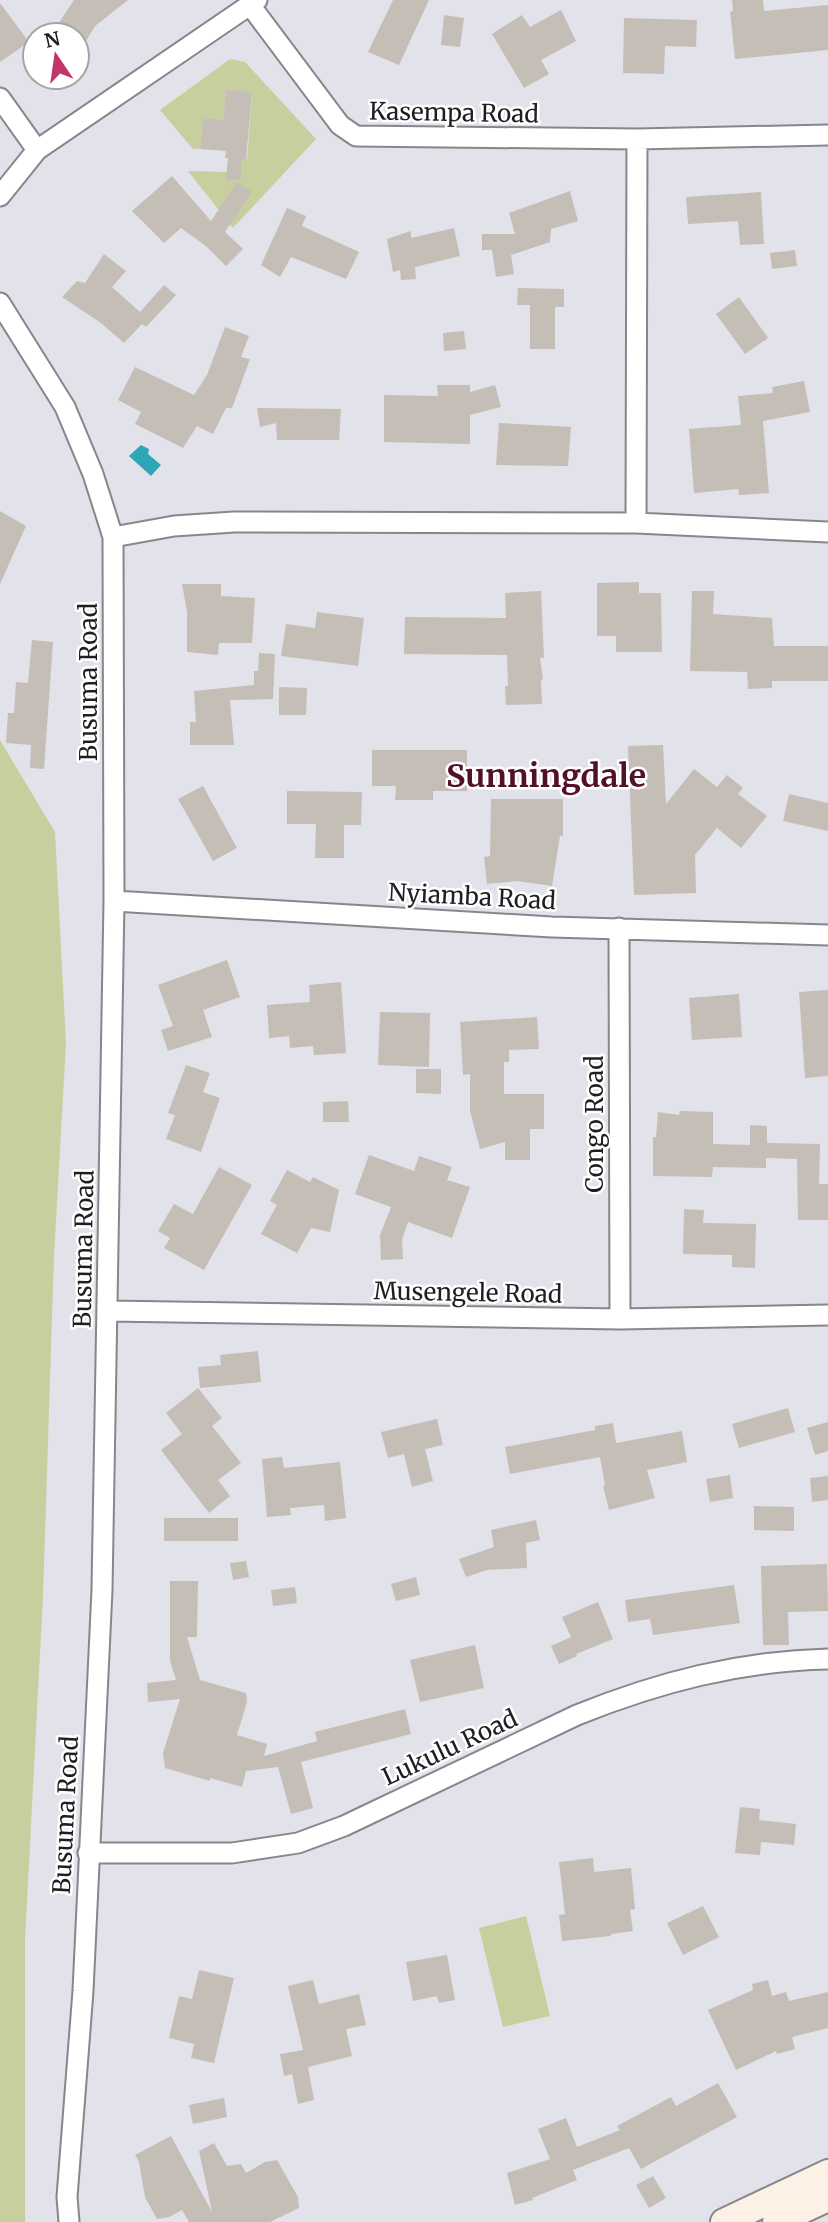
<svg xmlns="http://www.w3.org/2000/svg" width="828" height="2222" font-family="Merriweather,serif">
  <rect width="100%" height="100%" fill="#e2e2ea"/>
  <path fill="#c8cf9e" d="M230 59 245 62 316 139 233 228 188 171 227 172 241 180 242 159H247L252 93 226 90 223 120 203 118 200 149H193L160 110Z
    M0 740 55 832 66 1044 54 1256 43 1596 25 1940V2222H0Z
    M526 1916 550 2016 503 2027 479 1928Z"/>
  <path fill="#2da6b8" d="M141 445 149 449 148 454 161 465 151 476 129 456Z"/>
  <path fill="#c4beb7" d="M74 0H128L95 26 86 41 77 38V35L65 34 60 21Z
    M393 0H429L399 65 368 52Z
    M732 0H763L764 11 828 5V50L735 59 730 12 733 11Z
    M0 3 29 42 0 62Z
    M561 10 576 41 541 60 549 74 524 88 492 34 522 15 530 27Z
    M444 15 464 18 460 47 441 45Z
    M624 18 697 20 696 47 665 46 664 74 623 73Z
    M226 90 252 92 246 160 242 159 241 180 226 179 228 158H225L226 151 200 149 203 118 223 120Z
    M172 176 211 221 237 182 252 192 225 232 243 249 226 266 207 247 181 228 164 243 132 211Z
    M570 191 578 221 551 229 550 242 511 255 514 274 496 277 492 250H482V234H515L509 213Z
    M761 192 764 244 740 245 738 221 688 224 686 197Z
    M287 208 306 216 302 226 359 252 346 279 291 257 280 277 261 265Z
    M454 228 460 256 415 267 416 279 401 280 400 270 393 272 387 239 411 231V238Z
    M795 250 797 266 772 269 770 253Z
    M104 254 126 271 112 287 140 312 164 285 176 295 146 327 142 324 124 343 101 323 62 297 77 281 85 283Z
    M518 288 564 289V307H555V349H530V305H517Z
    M739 297 768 338 745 354 716 314Z
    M225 327 249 336 241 357 250 359 232 408H226L213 434 197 426 183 448 135 424 141 412 118 400 135 367 194 395 207 375Z
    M464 331 466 349 444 351 443 333Z
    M804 381 810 412 763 421 769 493 739 495 738 489 694 493 689 429 741 425 738 396 773 393 772 387Z
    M437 385H470V392L495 385 501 407 470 415V444L384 442V395L438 396Z
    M257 408 341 409 339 440H277L276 423 260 427Z
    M499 423 571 427 568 466 496 465Z
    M0 511 26 526 0 584Z
    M639 582V593H661L662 652H616V636H597V583Z
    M182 584H221V596L255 598 252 643H219L218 655 187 652V612Z
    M541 591 544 658H540L543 679 541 680 542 704 506 705 505 686H508L507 655 404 654 405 617 506 618 505 593Z
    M692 591H714L713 614 772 618 774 646H828V681H772V688L748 689 747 672 690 671Z
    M317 612 364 618 358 666 281 656 286 624 315 628Z
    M32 640 53 642 44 769 30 768 31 745 6 743 8 713H14L16 682 28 683Z
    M259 653 275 654 273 699 230 700 234 745H190V722H196L194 691 254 685V671H258Z
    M279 687 307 688 306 715H279Z
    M663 745 666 804 694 769 717 787 727 775 743 788 738 794 767 816 741 848 717 828 695 855 696 893 634 895 628 746Z
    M372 750H467V791H433V800H395L396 786H372Z
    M203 786 237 848 213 861 178 799Z
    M287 791 362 792 361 825H344V858H315L316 824H287Z
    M789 794 828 803V831L783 821Z
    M491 799H563V836H560L552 886 517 881 487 884 484 857 490 856Z
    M227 960 240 997 203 1010 212 1037 168 1051 161 1030 173 1026 158 985Z
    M341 982 346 1053 314 1055 313 1046 290 1048 289 1036 269 1038 267 1005 310 1002 309 985Z
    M828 990V1076L805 1078 799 992Z
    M739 994 742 1037 692 1040 689 998Z
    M380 1012 430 1013 429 1067 378 1065Z
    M537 1017 539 1049 509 1050V1062H504V1094H544V1129H530V1160H505V1142L480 1149 470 1111V1074L463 1075 460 1022Z
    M186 1065 210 1073 203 1092 220 1098 201 1152 166 1139 175 1115 168 1113Z
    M416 1069H441V1094L416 1093Z
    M348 1101 349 1122H323V1102Z
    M680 1111 713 1112V1144L750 1145V1125L767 1126V1143L820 1144 819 1184H828V1220H798L797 1159 766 1158V1168L713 1167 712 1177 653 1176V1137H656L658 1112 679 1115Z
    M369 1155 414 1171 419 1156 452 1167 447 1180 470 1187 452 1238 408 1222 402 1240 403 1259 381 1260 380 1235 391 1207 355 1194Z
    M219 1167 252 1185 204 1270 164 1248 170 1238 158 1231 174 1204 193 1214Z
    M287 1170 310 1182 313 1177 339 1190 330 1232 311 1228 297 1253 261 1234 277 1205 270 1201Z
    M684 1209 704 1210 703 1223 756 1224 755 1268 732 1267V1255L683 1254Z
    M258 1351 261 1382 200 1388 198 1367 221 1365 220 1355Z
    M198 1388 222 1418 212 1426 241 1463 218 1480 230 1496 209 1513 161 1450 182 1434 166 1413Z
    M788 1408 795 1432 739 1448 732 1424Z
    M437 1419 443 1445 425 1449 433 1481 412 1487 404 1454 388 1458 381 1432Z
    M828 1422V1451L815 1455 807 1428Z
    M613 1423 616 1443 682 1431 687 1462 647 1470 655 1498 609 1510 603 1486H605L600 1457 510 1474 505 1447 595 1430V1426Z
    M282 1457 284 1468 340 1462 346 1518 325 1521 324 1505 290 1508 291 1515 267 1517 262 1459Z
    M730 1475 733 1498 710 1502 706 1479Z
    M828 1476V1500L812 1502 810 1478Z
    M754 1506 794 1507V1531L754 1530Z
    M164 1518H238V1541H164Z
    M536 1520 540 1540 526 1543 527 1568 487 1570 466 1577 459 1559 494 1547 491 1530Z
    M246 1561 249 1577 233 1580 230 1563Z
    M827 1564 828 1611 788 1612 789 1645H763L761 1566Z
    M416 1577 420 1595 396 1601 391 1584Z
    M170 1581H198L197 1637H187L200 1680 246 1693 247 1702 237 1735 267 1744 264 1756 317 1741 315 1732 405 1709 411 1734 301 1762 313 1808 291 1814 278 1767 246 1771 242 1787 210 1778V1781L165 1768 163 1753 180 1699 148 1702 147 1683 176 1680 170 1661Z
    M734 1585 740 1623 653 1635 650 1619 628 1622 625 1600Z
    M295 1587 297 1603 273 1606 271 1590Z
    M598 1602 613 1639 576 1654 577 1656 559 1664 551 1646 571 1637 562 1617Z
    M475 1645 484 1688 420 1702 410 1660Z
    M740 1807 760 1809 759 1820 796 1824 794 1845 761 1842 760 1855 735 1853Z
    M593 1858 594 1872 631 1868 635 1909 630 1910 633 1931 611 1934V1936L562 1941 559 1915 565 1914 559 1862Z
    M703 1906 719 1937 683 1955 667 1923Z
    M447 1955 455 2000 439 2003 437 1996 413 2001 406 1962Z
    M199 1970 234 1978 214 2063 191 2058 194 2044 169 2038 179 1996 192 1999Z
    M313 1980 319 2004 359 1994 366 2025 346 2029 352 2056 308 2067 314 2100 298 2104 292 2074 284 2076 280 2054 303 2050 288 1986Z
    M768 1980 772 1996 786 1992 789 2001 828 1992V2028L792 2037 795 2049 777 2054 776 2051 736 2070 708 2010 753 1990 752 1984Z
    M718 2083 737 2117 641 2169 629 2148 573 2170 577 2180 532 2198 533 2200 515 2205 507 2173 550 2159 538 2129 566 2118 577 2147 620 2130 617 2126 671 2097 676 2106Z
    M224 2098 227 2117 193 2124 189 2105Z
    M171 2136 212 2212 199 2151 214 2143 227 2166 241 2164 246 2173 265 2162 277 2160 298 2197 299 2208 270 2222H189L182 2210 169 2217 157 2219 145 2197 139 2162 135 2155Z
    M653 2176 666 2198 649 2208 636 2185Z"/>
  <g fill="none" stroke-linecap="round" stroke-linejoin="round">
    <defs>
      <path id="minor" d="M250 5 340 125 356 136 637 139 828 135
        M0 98 37 150
        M0 196 37 150 257 0
        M0 303 65 407 93 474 113 537 114 901 102 1590 83 1991 67 2197 69 2222
        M636 523 637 139
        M113 537 174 526 234 522 636 523 828 532
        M114 901 552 927 828 935
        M619 928 620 1319
        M108 1311 620 1319 828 1315
        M88 1853H232L298 1843 344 1826 577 1715C659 1682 740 1661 828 1659"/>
      <path id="secondary" d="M724 2222 828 2173
        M776 2222 828 2198"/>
    </defs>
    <use href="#minor" stroke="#86868d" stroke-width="23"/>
    <use href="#secondary" stroke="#86868d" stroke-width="30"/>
    <use href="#minor" stroke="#fff" stroke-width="19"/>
    <use href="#secondary" stroke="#fcf1e4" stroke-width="26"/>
  </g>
  <g text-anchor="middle" stroke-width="5" stroke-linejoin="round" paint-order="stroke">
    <g font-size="24" fill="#1f1f22" stroke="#fff">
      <text transform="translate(454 113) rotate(1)" y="8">Kasempa Road</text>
      <text transform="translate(89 682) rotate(-90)" y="8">Busuma Road</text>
      <text transform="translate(472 897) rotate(3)" y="8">Nyiamba Road</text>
      <text transform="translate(595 1124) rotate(-90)" y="8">Congo Road</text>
      <text transform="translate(84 1249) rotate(-89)" y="8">Busuma Road</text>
      <text transform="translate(468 1293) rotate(1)" y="8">Musengele Road</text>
      <text transform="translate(450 1748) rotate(-25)" y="8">Lukulu Road</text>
      <text transform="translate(66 1815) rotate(-87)" y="8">Busuma Road</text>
    </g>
    <g font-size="32" font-weight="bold" fill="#531029" stroke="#fff">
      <text x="546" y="787">Sunningdale</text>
    </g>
  </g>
  <g transform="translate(56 56) rotate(347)"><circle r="33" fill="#ffffff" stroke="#a5a5a7" stroke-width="2"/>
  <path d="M0-5L12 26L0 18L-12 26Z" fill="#c1366a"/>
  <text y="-10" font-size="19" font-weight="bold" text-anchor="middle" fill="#1f1f22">N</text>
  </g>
</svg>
